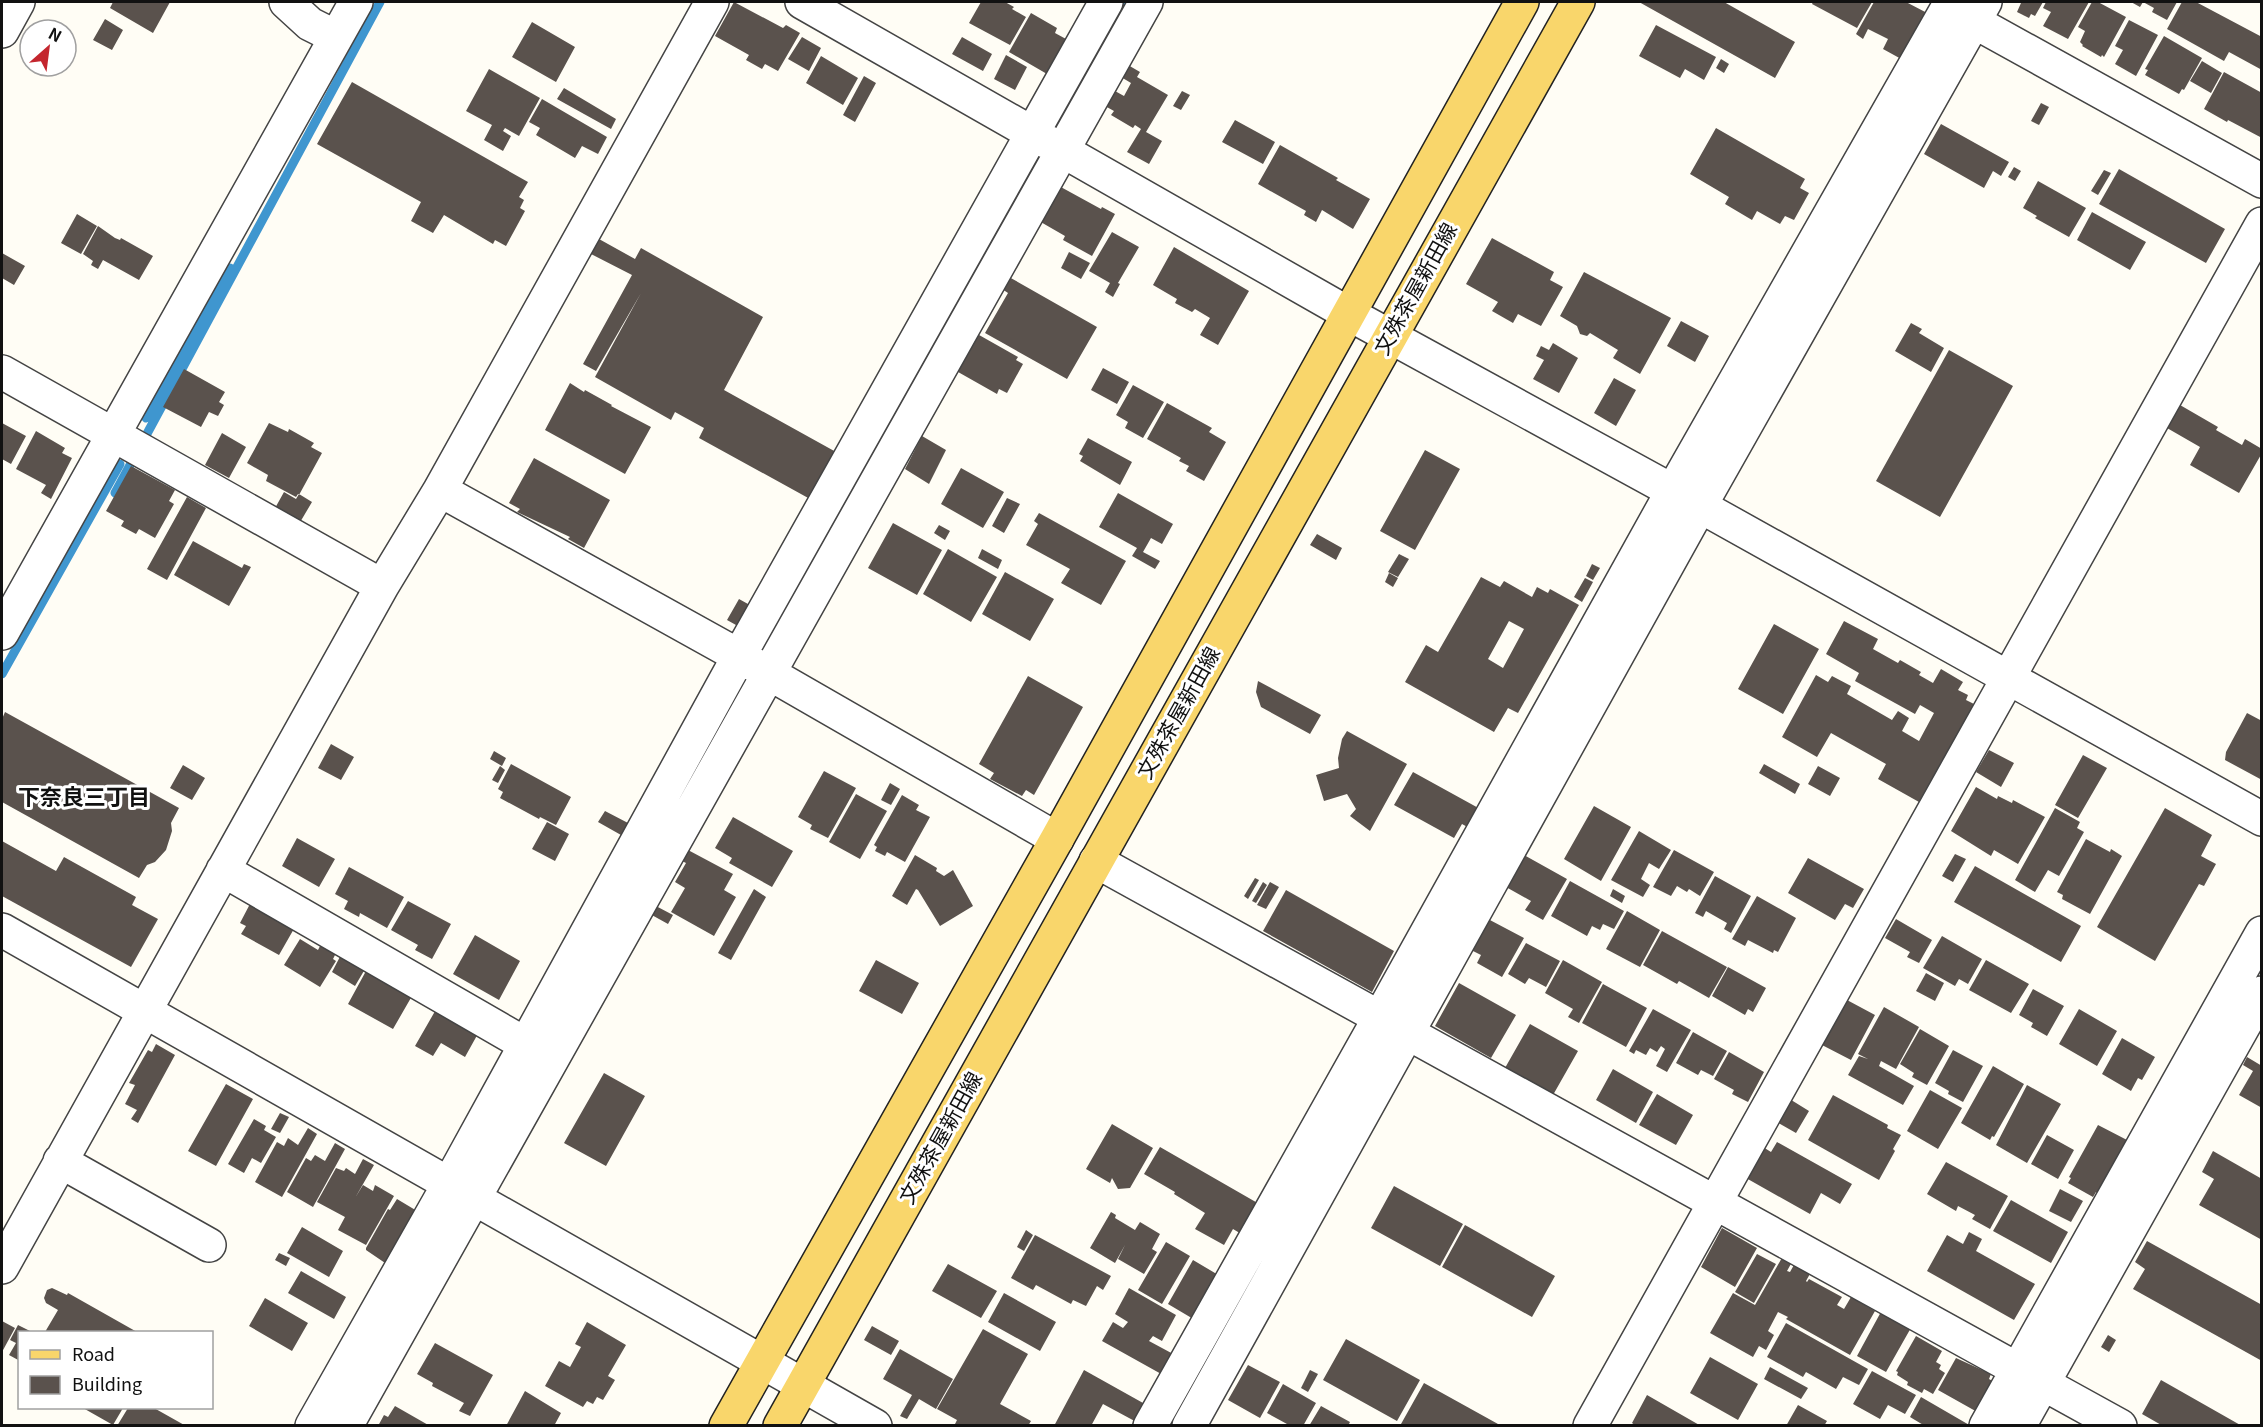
<svg xmlns="http://www.w3.org/2000/svg" width="2263" height="1427" font-family="Georgia,'Noto Sans JP',serif">
  <rect width="100%" height="100%" fill="#fffdf5"/>
  <g fill="none" stroke-linecap="round" stroke-linejoin="round">
    <path stroke="#3f96cf" stroke-width="9" d="M1065 112 1127 2
      M146 418 230 268
      M115 493 380 2
      M761 653 1034 168
      M2 674 120 464"/>
  </g>
  <path fill="#5a524d" fill-rule="evenodd" d="M113 2H170L153 33 110 8Z
    M734 2 783 28 786 25 800 33 778 71 765 64 762 69 746 60 749 55 715 36Z
    M981 2H1005L1014 7 1012 9 1026 17 1010 45 969 23Z
    M1639 2H1724L1795 42 1775 78Z
    M1813 2H1872L1857 28 1812 4Z
    M1874 2H1906L1929 14 1903 60 1883 49 1888 39 1868 29 1863 39 1856 34Z
    M2018 2H2043L2035 16 2031 14 2029 18 2017 12 2021 3Z
    M2046 2H2089L2068 39 2043 26 2051 12 2043 8Z
    M2092 2H2098L2126 17 2104 57 2102 55 2101 57 2082 46 2083 45 2080 42 2085 31 2078 27Z
    M2131 2H2177L2167 20 2152 12 2154 8 2143 2 2140 7Z
    M2182 2H2196L2262 37V70L2229 52 2224 61 2167 29Z
    M1031 13 1057 28 1055 33 1066 39 1047 74 1009 52Z
    M105 19 123 30 112 50 93 40Z
    M2129 20 2158 35 2136 76 2115 64 2123 50 2115 46Z
    M532 22 575 47 556 82 512 57Z
    M1656 25 1716 57 1704 80 1685 69 1680 78 1639 56Z
    M2164 36 2202 58 2184 90 2182 89 2179 94 2145 75 2148 70 2145 69Z
    M802 37 821 48 809 71 788 59Z
    M962 37 992 54 983 71 952 54Z
    M1006 55 1027 67 1015 90 994 79Z
    M821 56 858 78 843 105 806 83Z
    M1721 59 1729 64 1724 73 1716 68Z
    M2202 61 2222 73 2211 93 2190 81Z
    M1128 65 1140 72 1137 77 1168 95 1146 132 1162 141 1149 164 1127 152 1141 129 1135 125 1133 128 1111 115 1114 111 1105 106 1115 91 1124 96 1131 83 1121 77Z
    M489 69 540 98 519 136 505 128 503 131 511 136 503 151 484 140 492 125 466 111Z
    M2224 72 2262 93V138L2228 120 2227 122 2204 109Z
    M864 76 876 83 855 122 843 115Z
    M352 82 528 182 519 197 524 200 520 208 525 211 506 246 495 240 493 244 444 215 433 233 411 221 421 202 317 144Z
    M564 88 616 119 611 129 557 99Z
    M1182 91 1190 95 1181 110 1173 106Z
    M542 99 607 137 598 154 582 146 575 158 536 135 540 128 529 122Z
    M2041 103 2049 107 2039 125 2031 121Z
    M1235 120 1275 142 1263 164 1222 142Z
    M1941 124 2009 162 2001 176 1993 171 1984 188 1924 154Z
    M1716 128 1805 179 1800 188 1809 193 1794 220 1785 216 1780 224 1757 211 1752 220 1725 204 1729 197 1690 174Z
    M1280 145 1338 178 1336 180 1370 199 1353 229 1322 210 1316 222 1304 215 1306 211 1258 184Z
    M2014 167 2021 171 2015 181 2008 177Z
    M2119 169 2225 229 2206 263 2099 204Z
    M2104 170 2111 173 2098 195 2091 191Z
    M2038 181 2086 208 2069 237 2035 218 2037 216 2023 208Z
    M1059 186 1101 209 1102 207 1115 214 1092 256 1063 240 1065 236 1039 221Z
    M2092 212 2146 242 2130 270 2077 240Z
    M77 214 97 226 81 254 61 243Z
    M98 226 115 238 120 240 121 238 153 256 139 280 103 260 98 269 91 265 93 261 83 254Z
    M1112 232 1139 247 1118 283 1120 284 1113 297 1105 292 1110 283 1089 271Z
    M1492 238 1554 272 1550 280 1563 287 1541 326 1518 314 1513 323 1492 311 1498 302 1466 284Z
    M599 239 635 259 641 248 763 317 724 390 836 452 810 499 699 438 704 428 675 412 671 420 595 377 641 293 596 371 583 364 632 275 591 254Z
    M1174 247 1249 291 1218 345 1200 335 1210 318 1195 309 1192 312 1175 303 1177 299 1153 285Z
    M1069 252 1090 263 1081 279 1061 268Z
    M2 253 25 266 14 285 2 278Z
    M1584 272 1671 318 1640 374 1613 358 1618 350 1590 333 1587 336 1580 334 1577 326 1560 316Z
    M1009 277 1097 327 1067 379 985 333 1008 293 1002 289Z
    M1681 321 1709 336 1695 362 1667 346Z
    M1911 323 1922 329 1919 333 1944 348 1931 372 1895 351Z
    M972 331 1018 357 1016 360 1023 364 1007 393 999 389 997 394 951 368Z
    M1553 343 1578 358 1559 393 1533 379 1544 360 1536 356 1541 346 1549 350Z
    M1949 350 2013 386 1940 517 1876 481Z
    M1103 368 1129 382 1117 404 1091 390Z
    M184 369 225 392 219 402 224 405 218 416 209 412 201 427 163 407Z
    M1614 378 1636 390 1616 426 1594 413Z
    M570 383 584 392 585 390 612 405 611 406 651 427 625 474 545 430Z
    M1133 385 1164 402 1143 438 1125 428 1128 422 1116 415Z
    M1167 403 1212 428 1209 432 1226 442 1204 481 1186 471 1189 466 1179 461 1181 458 1147 439Z
    M2180 405 2218 427 2216 430 2242 445 2245 439 2262 449V453L2239 493 2190 465 2200 447 2167 428Z
    M2 423 26 436 11 464 2 459Z
    M269 423 288 432 289 429 314 443 311 447 322 453 299 495 298 494 296 497 266 481 268 475 247 463Z
    M36 431 65 448 62 453 72 458 51 499 41 493 46 485 16 469Z
    M222 433 246 447 229 478 205 465Z
    M922 436 946 450 929 484 905 469Z
    M1088 438 1132 462 1120 485 1080 461 1083 456 1079 454Z
    M1425 450 1460 469 1415 550 1380 531Z
    M534 458 610 500 584 548 568 539 570 537 517 512 520 509 509 503Z
    M131 466 175 490 169 501 174 504 155 538 139 529 136 534 121 526 124 521 106 511Z
    M961 468 1004 492 983 528 941 504Z
    M284 492 296 499 299 494 312 502 299 524 274 510Z
    M1118 493 1173 524 1162 544 1151 538 1143 552 1160 561 1155 569 1132 556 1137 548 1099 527Z
    M187 497 206 508 167 580 147 569Z
    M1007 498 1020 504 1004 533 992 526Z
    M1039 513 1126 561 1101 605 1061 583 1070 569 1026 545 1038 524 1034 521Z
    M893 523 942 550 917 595 868 568Z
    M939 525 950 531 945 540 934 533Z
    M1317 534 1342 548 1336 560 1310 545Z
    M193 541 242 568 244 564 251 567 229 606 174 575Z
    M948 549 997 577 971 622 923 594Z
    M982 549 1002 560 998 569 978 558Z
    M1399 554 1409 559 1398 577 1388 572Z
    M1592 564 1600 568 1593 580 1586 576Z
    M1005 572 1054 599 1030 641 982 614Z
    M1389 573 1398 578 1393 587 1385 582Z
    M1481 577 1500 587 1504 581 1532 597 1537 587 1548 593 1550 589 1579 605 1518 713 1508 708 1494 732 1405 682 1426 645 1438 652ZM1509 621 1524 629 1503 668 1488 659Z
    M1585 578 1593 582 1582 602 1574 597Z
    M739 599 757 609 745 630 727 620Z
    M1844 621 1878 639 1873 649 1898 663 1900 660 1921 672 1919 675 1933 683 1941 669 1963 682 1958 690 1968 695 1966 700 1974 704 1919 802 1878 779 1886 764 1831 733 1817 757 1782 737 1816 675 1828 682 1832 676 1851 686 1847 694 1892 720 1898 711 1909 718 1902 731 1919 741 1934 713 1920 705 1915 714 1855 681 1859 673 1826 654Z
    M1774 624 1819 649 1783 714 1738 689Z
    M1028 676 1083 707 1034 795 1026 790 1022 796 990 779 994 773 979 764Z
    M1258 681 1321 715 1310 734 1261 707 1256 692Z
    M5 712 179 808 171 823 172 831 166 850 155 862 147 865 139 878 2 802V719Z
    M2247 713 2262 721V780L2225 760 2226 752Z
    M1347 731 1407 764 1370 831 1350 816 1356 809 1347 794 1324 801 1316 775 1339 768 1338 758 1342 739Z
    M331 744 354 757 341 780 318 768Z
    M1989 750 2014 763 2001 787 1976 772Z
    M494 751 506 758 502 766 490 759Z
    M2083 755 2107 768 2078 818 2055 805Z
    M511 764 571 797 556 825 540 817 539 819 500 798 503 792 498 789Z
    M1764 764 1800 784 1795 794 1759 773Z
    M183 765 205 778 192 800 170 788Z
    M500 766 505 770 498 783 492 780Z
    M1818 766 1840 778 1830 796 1808 784Z
    M824 771 856 788 828 838 810 829 812 825 798 817Z
    M1413 772 1482 810 1471 829 1462 824 1454 838 1394 805Z
    M890 783 900 789 891 805 881 800Z
    M1976 787 1997 799 1998 796 2012 803 2013 800 2045 817 2018 864 1994 850 1991 856 1951 831Z
    M856 794 887 811 860 859 829 842Z
    M902 795 919 805 916 810 930 817 905 862 887 852 885 856 875 851 877 847 874 845Z
    M1594 806 1631 827 1601 881 1564 859Z
    M2055 808 2080 822 2077 828 2084 832 2059 876 2048 870 2035 892 2015 880Z
    M2165 808 2212 835 2201 856 2216 864 2204 886 2199 884 2155 961 2097 927Z
    M605 811 628 823 621 835 598 822Z
    M733 817 793 851 772 887 729 863 732 858 715 848Z
    M547 822 569 834 555 861 532 849Z
    M1639 831 1671 850 1659 869 1649 863 1641 879 1650 885 1643 897 1611 880Z
    M297 838 335 859 319 887 282 866Z
    M2086 839 2110 852 2111 849 2122 856 2090 914 2062 899 2063 895 2057 892Z
    M2 841 56 871 64 857 136 897 132 905 158 919 131 967 2 896Z
    M688 850 733 874 724 890 736 897 714 936 671 912 685 888 675 882 686 863 682 861Z
    M1674 850 1714 872 1700 896 1689 889 1687 892 1677 886 1671 896 1653 887Z
    M1955 854 1966 859 1953 882 1942 876Z
    M915 855 937 868 936 871 944 876 953 870 973 906 940 926 918 890 916 889 907 905 892 896Z
    M1524 855 1567 879 1543 920 1525 910 1531 901 1506 887Z
    M1808 858 1864 889 1853 908 1845 904 1835 920 1788 893Z
    M1975 866 2081 926 2061 962 1954 902Z
    M349 867 404 897 387 928 360 913 359 917 344 909 348 901 335 894Z
    M1715 876 1751 896 1731 933 1724 929 1727 923 1706 911 1703 917 1695 913Z
    M1255 878 1259 880 1248 899 1244 896Z
    M1570 881 1624 911 1614 929 1603 924 1600 930 1592 926 1587 936 1551 916Z
    M1263 882 1267 885 1256 903 1252 901Z
    M1270 882 1279 887 1266 909 1257 905Z
    M754 889 766 897 731 960 718 953Z
    M1613 889 1625 896 1622 903 1610 896Z
    M1286 890 1394 951 1372 992 1263 931Z
    M1757 896 1796 918 1778 952 1774 950 1773 953 1748 940 1745 946 1732 939Z
    M408 901 451 924 432 959 415 950 418 945 391 930Z
    M251 902 295 927 279 955 241 934 246 926 240 923Z
    M654 905 673 915 668 924 650 914Z
    M1627 911 1660 930 1640 967 1606 949Z
    M1488 919 1524 938 1502 977 1477 963 1481 955 1471 950Z
    M1896 919 1932 940 1919 963 1907 957 1910 952 1885 938Z
    M1662 931 1727 967 1709 998 1679 981 1677 984 1643 965Z
    M475 935 520 961 499 1000 453 974Z
    M1942 936 1982 959 1968 984 1959 979 1955 986 1923 968Z
    M300 939 318 950 321 944 336 953 333 959 336 961 320 987 284 965Z
    M1526 943 1560 961 1546 987 1529 978 1525 984 1508 974Z
    M343 951 368 964 355 986 332 972Z
    M876 960 919 983 902 1014 859 991Z
    M1563 960 1602 982 1579 1023 1568 1017 1573 1009 1545 993Z
    M1986 960 2029 984 2011 1013 1969 990Z
    M1728 967 1766 988 1753 1012 1748 1009 1745 1015 1712 996Z
    M366 971 412 996 393 1029 348 1004Z
    M1926 973 1944 983 1935 1001 1916 991Z
    M1459 983 1516 1015 1491 1058 1435 1026Z
    M1603 984 1647 1008 1626 1047 1582 1023Z
    M2033 989 2064 1006 2047 1036 2031 1027 2033 1023 2019 1015Z
    M1847 1000 1875 1015 1851 1060 1822 1045Z
    M438 1006 480 1030 465 1057 441 1043 433 1056 415 1046Z
    M1884 1007 1919 1027 1896 1069 1881 1061 1879 1066 1914 1086 1903 1105 1848 1075 1859 1056 1868 1059 1858 1054Z
    M1653 1009 1691 1030 1667 1072 1656 1066 1665 1049 1661 1046 1657 1052 1650 1048 1646 1055 1636 1050 1634 1054 1629 1051Z
    M2079 1009 2117 1031 2097 1066 2059 1044Z
    M1530 1024 1578 1051 1553 1095 1505 1068Z
    M1920 1029 1949 1046 1927 1085 1912 1077 1914 1073 1900 1064Z
    M1693 1032 1727 1051 1713 1076 1701 1070 1698 1075 1676 1063Z
    M2122 1038 2155 1057 2142 1080 2138 1078 2131 1091 2102 1074Z
    M156 1044 175 1055 138 1123 131 1119 137 1110 125 1104 135 1085 129 1083 148 1050 152 1052Z
    M1953 1050 1983 1066 1963 1102 1948 1094 1949 1091 1935 1083Z
    M1729 1052 1764 1072 1748 1102 1732 1094 1734 1090 1714 1079Z
    M2247 1057 2262 1066V1108L2239 1095 2253 1071 2243 1065Z
    M1993 1066 2024 1084 1994 1137 1992 1136 1990 1140 1961 1123Z
    M1613 1069 1653 1092 1636 1123 1596 1100Z
    M604 1073 645 1096 606 1166 564 1143Z
    M226 1084 253 1099 216 1166 188 1151Z
    M2027 1085 2061 1104 2027 1163 1996 1145Z
    M1930 1090 1962 1108 1938 1149 1907 1131Z
    M1657 1094 1693 1115 1676 1145 1639 1125Z
    M1833 1095 1888 1125 1887 1128 1901 1135 1893 1149 1895 1151 1879 1180 1808 1140Z
    M1788 1098 1809 1111 1796 1133 1775 1121Z
    M280 1113 289 1117 280 1133 271 1129Z
    M254 1119 266 1126 264 1130 276 1137 261 1163 252 1158 244 1173 228 1164Z
    M1112 1124 1153 1148 1130 1188 1118 1189 1112 1178 1110 1183 1086 1169Z
    M2098 1125 2127 1140 2098 1193 2096 1192 2093 1197 2068 1183 2071 1178 2069 1177Z
    M308 1128 317 1134 282 1197 255 1182 277 1142 284 1146 288 1138 298 1145Z
    M2047 1135 2074 1150 2058 1179 2031 1164Z
    M1777 1142 1852 1184 1840 1204 1821 1193 1810 1214 1746 1178 1763 1147 1771 1152Z
    M335 1143 345 1149 313 1207 287 1192 306 1158 311 1161 315 1155 325 1161Z
    M1160 1147 1261 1205 1243 1235 1233 1229 1224 1245 1195 1229 1205 1213 1174 1194 1175 1192 1144 1174Z
    M2213 1151 2262 1179V1240L2199 1205 2214 1179 2202 1172Z
    M363 1159 374 1165 355 1198 363 1185 373 1191 375 1185 394 1196 366 1245 338 1230 345 1217 317 1202 336 1168 344 1171 346 1168 355 1174Z
    M1946 1162 2008 1196 1990 1229 1972 1219 1975 1215 1958 1206 1956 1211 1927 1194Z
    M1394 1186 1463 1224 1440 1266 1371 1228Z
    M2060 1189 2083 1201 2071 1222 2049 1211Z
    M397 1199 417 1211 388 1265 366 1250V1248L388 1209 390 1210Z
    M2011 1200 2068 1232 2051 1263 1993 1231Z
    M1111 1212 1116 1215 1115 1218 1135 1230 1140 1222 1160 1234 1152 1249 1157 1252 1144 1274 1118 1259 1125 1245 1115 1263 1090 1248Z
    M1465 1225 1555 1276 1532 1317 1442 1267Z
    M302 1227 343 1251 329 1277 287 1253Z
    M1722 1228 1757 1248 1735 1287 1701 1267Z
    M1026 1230 1033 1235 1024 1251 1017 1247Z
    M1969 1232 1982 1239 1976 1251 2035 1284 2014 1320 1927 1271 1947 1235 1963 1244Z
    M1035 1235 1111 1276 1103 1290 1097 1286 1086 1306 1073 1300 1071 1304 1036 1285 1033 1290 1011 1278Z
    M2147 1241 2262 1305V1361L2133 1289 2145 1269 2135 1262Z
    M1166 1242 1190 1256 1162 1304 1138 1290Z
    M279 1253 290 1258 286 1266 275 1260Z
    M1757 1254 1776 1264 1754 1303 1735 1292Z
    M1783 1256 1792 1262 1787 1271 1790 1272 1795 1263 1811 1272 1806 1281 1807 1282 1809 1279 1842 1297 1837 1305 1844 1309 1851 1297 1875 1311 1850 1355 1786 1319 1788 1317 1778 1312 1768 1331 1774 1335 1766 1350 1759 1346 1753 1357 1710 1333 1733 1293 1755 1305Z
    M1193 1260 1220 1276 1195 1320 1168 1304Z
    M948 1264 997 1291 981 1318 932 1291Z
    M301 1271 346 1297 334 1319 288 1293Z
    M52 1288 67 1295 68 1293 137 1332H45L58 1310 46 1303 44 1298 47 1290Z
    M1129 1288 1176 1315 1162 1341 1153 1336 1149 1341 1175 1355 1163 1375 1102 1341 1113 1322 1123 1328 1128 1322 1115 1314Z
    M1004 1293 1056 1322 1040 1351 988 1322Z
    M265 1298 308 1323 292 1351 249 1326Z
    M1882 1310 1912 1326 1886 1372 1857 1356Z
    M2 1321 15 1328 2 1352Z
    M587 1322 626 1345 608 1376 615 1380 603 1400 597 1397 593 1404 587 1401 583 1407 545 1386 559 1361 570 1367 581 1347 575 1344Z
    M1786 1323 1868 1369 1859 1385 1843 1377 1836 1389 1806 1372 1803 1377 1767 1357Z
    M18 1325 32 1332H20V1361L9 1355 16 1343 10 1340Z
    M872 1326 899 1341 891 1355 864 1340Z
    M983 1329 1028 1354 1000 1404 1031 1421 1028 1426H954L957 1420 937 1409Z
    M2108 1335 2116 1340 2109 1352 2101 1347Z
    M1916 1336 1942 1351 1936 1362 1941 1365 1939 1369 1945 1373 1933 1394 1924 1389 1922 1393 1907 1385 1908 1382 1897 1375 1898 1372 1896 1371Z
    M1346 1339 1420 1380 1397 1421 1323 1380Z
    M435 1343 493 1375 470 1416 459 1411 464 1403 432 1386 433 1383 417 1374Z
    M900 1349 953 1379 936 1409 919 1399 907 1419 900 1416 912 1395 883 1379Z
    M1710 1357 1758 1384 1738 1420 1690 1393Z
    M1956 1358 1991 1374 1989 1379 1996 1383 1979 1413 1938 1390Z
    M1248 1365 1280 1382 1260 1418 1228 1400Z
    M1770 1367 1808 1388 1801 1399 1764 1379Z
    M1084 1370 1152 1408 1142 1425 1103 1404 1091 1426H1054Z
    M1310 1370 1318 1374 1308 1392 1301 1388Z
    M1872 1371 1916 1395 1905 1414 1888 1405 1880 1419 1853 1404Z
    M2161 1380 2242 1426H2163L2142 1414Z
    M1424 1383 1498 1424 1497 1426 1401 1424Z
    M1283 1384 1316 1403 1303 1426H1286L1287 1424 1267 1413Z
    M525 1391 561 1413 554 1426H506Z
    M1647 1395 1701 1426H1636L1632 1423Z
    M1921 1397 1971 1426H1925L1910 1417Z
    M1798 1405 1827 1421 1824 1426H1786Z
    M395 1406 430 1426H378L384 1415 388 1417Z
    M1321 1406 1350 1422 1348 1426H1309Z
    M83 1408H123L113 1425Z
    M128 1408H154L186 1426H117Z"/>
  <g fill="none" stroke-linecap="round" stroke-linejoin="round">
    <defs>
      <path id="minor" d="M286 2 310 24 336 37
        M802 2 1349 314 1700 506 2262 819
        M1955 11 2262 181
        M2 31 18 2
        M2 372 382 586
        M440 490 739 656 1057 839
        M2 633 356 2
        M1096 861 2120 1426
        M223 870 525 1044
        M2 930 875 1426
        M60 1161 209 1245
        M2 1267 382 586 440 490 712 2
        M312 1426 449 1184 739 656 1106 2
        M346 1426 1146 2
        M1150 1426 1380 1017 1672 492 1951 2
        M1189 1426 1700 506 1985 2
        M1590 1426 2262 224
        M1986 1426 2262 933
        M2019 1426 2262 993"/>
      <path id="major" d="M726 1426 1057 839 1522 2
        M780 1426 1578 2"/>
    </defs>
    <use href="#minor" stroke="#444" stroke-width="36"/>
    <use href="#major" stroke="#222" stroke-width="36"/>
    <use href="#minor" stroke="#fff" stroke-width="33"/>
    <use href="#major" stroke="#f9d66b" stroke-width="33"/>
  </g>
  <g text-anchor="middle" stroke-width="6" stroke-linejoin="round" paint-order="stroke">
    <g font-size="21" fill="#111" stroke="#fff">
      <text transform="translate(1416 289) rotate(-61)" y="7">文殊茶屋新田線</text>
      <text transform="translate(1179 713) rotate(-61)" y="7">文殊茶屋新田線</text>
      <text transform="translate(941 1138) rotate(-61)" y="7">文殊茶屋新田線</text>
    </g>
    <g font-size="22" font-weight="bold" fill="#111" stroke="#fff">
      <text x="84" y="805">下奈良三丁目</text>
    </g>
  </g>
  <rect width="2263" height="1427" fill="none" stroke="#111111" stroke-width="6"/>
  <rect x="18" y="1331" width="195" height="78" fill="#ffffff" stroke="#a0a0a0" stroke-width="1.5"/>
  <rect x="30" y="1350" width="30" height="9" fill="#f9d66b" stroke="#a0a0a0" stroke-width="1.5"/>
  <text x="72" y="1361" font-size="18" fill="#111111">Road</text>
  <rect x="30" y="1376" width="30" height="18" fill="#5a524d" stroke="#a0a0a0" stroke-width="1.5"/>
  <text x="72" y="1391" font-size="18" fill="#111111">Building</text>
  <g transform="translate(48 48) rotate(28)"><circle r="28" fill="#ffffff" stroke="#a0a0a0" stroke-width="1.5"/>
  <path d="M0-4.5L10 22L0 15L-10 22Z" fill="#c4262e"/>
  <text y="-9" font-size="16" font-weight="bold" text-anchor="middle" fill="#111111">N</text>
  </g>
</svg>
